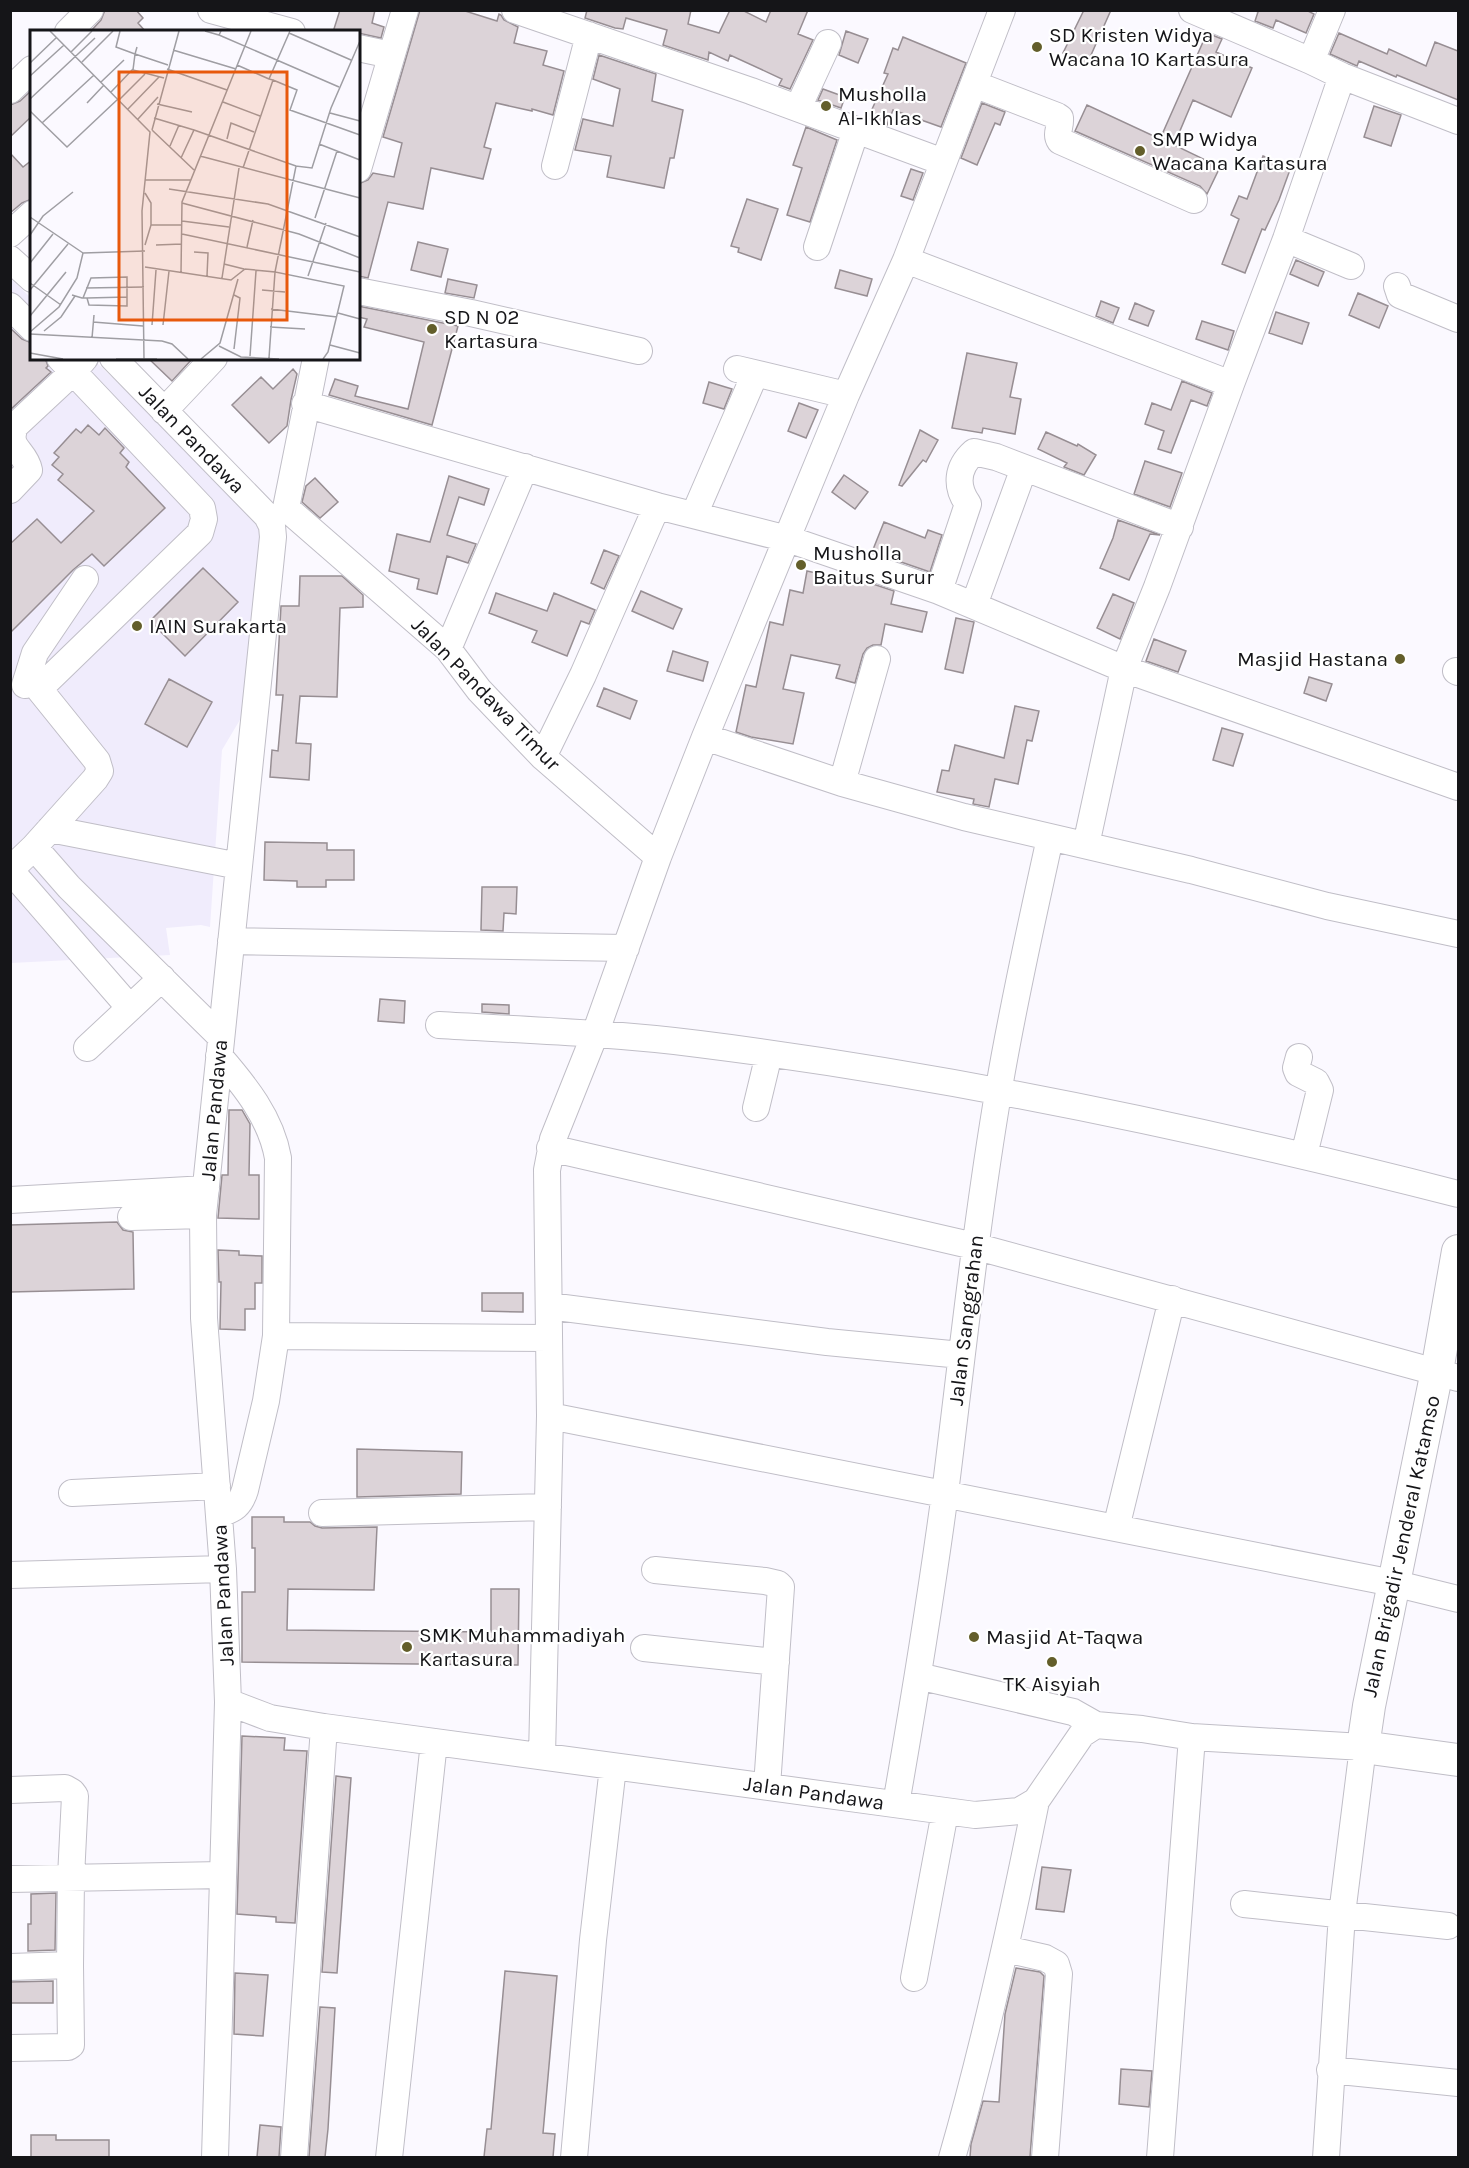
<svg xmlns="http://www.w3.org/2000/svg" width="1469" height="2168" font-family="Karla,sans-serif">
  <rect width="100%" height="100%" fill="#fbf9ff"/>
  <path fill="#f0ecfc" d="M10 278 31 298 32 358 93 359 257 518 270 560 257 691 222 750 210 927 201 925 166 928 170 955 11 963Z"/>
  <path fill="#dcd3d8" stroke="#978e93" stroke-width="1.5" d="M105 10H136L143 18 138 23 146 32H90L101 20Z
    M340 10H375L372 23 384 27 381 38 358 33V32H333Z
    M420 10H462L497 21 499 14 501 15 504 20 518 27 514 43 547 51 543 65 564 71 553 115 532 109V111L496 103 484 147 491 149 483 179 431 168 423 209 388 202 368 278 358 276V184L368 180 373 173 394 177 402 143 383 137Z
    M587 10H691L688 24 719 33 730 10H742L766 22 771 10H808L798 34 813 40 790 89 779 85 782 79 730 55 728 61 709 52 708 60 663 45 667 30 626 18 623 29 615 28 585 18Z
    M1084 10H1111L1087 64 1063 53Z
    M1254 10H1306L1314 14 1306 33 1276 20 1273 28 1255 21 1258 12Z
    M846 31 868 39 858 63 839 55Z
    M1207 33 1222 39 1216 52 1252 68 1231 117 1193 100 1174 145 1220 167 1207 194 1200 186 1075 131 1087 105 1160 139Z
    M1339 33 1387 54 1389 49 1426 66 1435 42 1458 51V100L1397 75 1396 77 1359 61 1357 66 1330 54Z
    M903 37 966 63 941 127 893 110 887 125 868 118 888 74 884 73 893 48 898 50Z
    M599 55 656 74 652 101 683 110 674 158H670L664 188 607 177 611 156 575 150 583 119 613 126 620 89 593 79Z
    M823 89 845 97 841 108 818 100Z
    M32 90V116L10 137V105L20 101Z
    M982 103 1005 112 1000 125 995 123 977 165 961 158Z
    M1374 106 1401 115 1391 146 1364 137Z
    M806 127 837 140 810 222 787 215 802 168 793 165Z
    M10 153 23 167 32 160V199L22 203 10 213Z
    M1263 156 1291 167 1279 200 1265 230 1262 229 1245 273 1222 264 1239 219 1231 215 1239 196 1247 199Z
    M911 169 923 173 913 200 901 196Z
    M747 199 778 209 761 260 738 252 739 248 731 246Z
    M418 242 448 249 441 277 411 270Z
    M1296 260 1324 272 1318 286 1290 274Z
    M840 270 872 279 867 296 835 288Z
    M448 279 477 285 474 298 445 293Z
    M1358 293 1388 306 1379 328 1349 315Z
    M1101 301 1119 308 1113 323 1096 316Z
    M1135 303 1154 311 1148 326 1129 319Z
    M358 306 458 326 432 425 329 395 335 379 358 386 355 396 408 409 424 342 364 327 367 319 358 317Z
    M1276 312 1309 323 1302 344 1269 333Z
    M1202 321 1234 331 1228 350 1196 339Z
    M10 328 22 339 32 343V358H45L48 366 46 368 51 372 10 410Z
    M967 353 1017 363 1010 397 1021 399 1015 434 983 428 982 433 952 428Z
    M148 358H193L172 381Z
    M293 369 297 374 291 400 287 426 269 443 232 405 261 377 273 389Z
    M1182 381 1212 393 1207 406 1191 400 1171 453 1158 449 1164 431 1145 424 1152 403 1171 410Z
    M709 382 732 389 724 409 703 403Z
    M799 403 818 410 806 438 788 431Z
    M88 425 99 435 105 428 124 448 120 453 129 462 126 467 165 508 104 566 92 554 73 570 10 633V544L37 519 61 543 94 511 58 480 63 474 52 465 59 457 54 453 76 429 81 433Z
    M920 430 938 440 926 462 923 460 902 486 899 485Z
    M1046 432 1077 446 1078 444 1096 455 1084 475 1064 467 1067 463 1038 449Z
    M1145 461 1182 473 1170 507 1134 494Z
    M844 475 868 492 855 509 832 492Z
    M449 476 489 489 484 505 459 497 447 535 476 544 468 563 447 556 437 594 417 589 419 579 389 571 397 534 430 542Z
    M315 478 338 502 320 518 302 502 306 486Z
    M1118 520 1160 535 1150 534 1129 580 1100 568 1113 538Z
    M884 522 925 538 928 530 942 535 930 572 872 552Z
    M604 550 619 556 604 589 591 583Z
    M203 568 238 602 185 656 150 621Z
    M807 571 858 582V579L894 591 891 604 927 612 922 632 885 624 881 645H873L867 648 863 654 855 683 836 678 840 665 791 655 783 689 804 693 793 744 751 737 736 732 746 685 756 687 770 622 783 625 790 590 803 593Z
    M300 576H342L363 595V607L340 608 337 697 300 696 296 743 311 744 309 780 270 777 272 750 278 751 283 695H276L281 606H299Z
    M641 591 682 609 673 629 632 611Z
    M496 593 547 611 554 593 595 610 589 624 581 621 567 656 532 642 537 631 489 613Z
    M1113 594 1134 603 1120 639 1097 628Z
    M956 618 974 622 963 673 945 669Z
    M1154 639 1186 651 1178 672 1146 661Z
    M673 651 708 662 703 681 667 671Z
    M1309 677 1332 684 1326 701 1304 693Z
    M169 679 212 702 187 747 145 724Z
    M604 688 637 701 630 719 597 706Z
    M1015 706 1039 711 1032 741 1027 740 1018 784 995 779 989 807 973 804 974 799 937 792 942 770 949 771 955 745 1004 758Z
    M1222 728 1243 734 1233 766 1213 760Z
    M265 842 327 843V850H354V880H326V887H297V881L264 880Z
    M482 887H517L516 914 504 913 503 931 481 930Z
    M380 999 405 1001 404 1023 378 1021Z
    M482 1004 509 1005V1014L482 1012Z
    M229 1110H242L250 1124 249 1175H259V1219L218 1218 222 1175H228Z
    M117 1222 123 1230 133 1232 134 1289 10 1292V1225Z
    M218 1250 239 1251V1255L262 1256V1283H255V1309H245V1330L220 1329 221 1282H219Z
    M482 1293H523V1312L482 1311Z
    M357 1449 462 1452 461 1494 357 1497Z
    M252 1517H284V1522H310L315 1526 322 1528 377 1527 374 1590 288 1589 287 1630 491 1632V1589H519L518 1665 242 1662V1592H255V1548H252Z
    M242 1736 285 1738 284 1750 307 1751 295 1923 276 1922V1917L237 1914Z
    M336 1776 351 1778 337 1973 322 1972Z
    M1042 1867 1071 1870 1064 1912 1036 1909Z
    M56 1893 55 1950 28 1951V1924H31V1894Z
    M1016 1968 1040 1972 1044 1976 1030 2157H970L971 2144 983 2101 999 2102 1005 2014Z
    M505 1971 557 1976 543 2133 555 2134 553 2157H484L487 2129H491Z
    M235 1973 268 1975 263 2036 234 2034Z
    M53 1981V2003H10V1982Z
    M320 2007 335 2008 328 2129 325 2157H309Z
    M1121 2069 1152 2071 1149 2107 1119 2104Z
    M260 2125 281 2127 279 2157H257Z
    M31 2135H56V2140H109V2157H31Z"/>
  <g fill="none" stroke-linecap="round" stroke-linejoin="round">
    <defs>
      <path id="minor" d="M211 10 292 32
        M515 10 751 91 943 162
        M1192 10 1311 61
        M68 32 90 10
        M358 48 391 55
        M1342 76 1458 121
        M974 84 1057 116 1060 118C1061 127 1055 134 1060 141L1194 200
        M10 90 32 69
        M798 108 828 43
        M555 166 589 35
        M358 169 405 10
        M10 234 32 214
        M1286 239 1351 266
        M817 247 856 130
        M10 259 32 279
        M906 260 1231 384
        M1397 286 1400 295 1458 319
        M358 291 471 313 639 351
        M10 306 32 328
        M113 358 267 516 272 526 273 537 203 1215 204 1318 223 1569 228 1702 215 2158
        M737 369 846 395
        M305 404 657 506
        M164 411 214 358
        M10 490 29 470C25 450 6 449 15 426L73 372 85 358
        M286 508 448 649 479 690 543 757 658 857
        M286 508 316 358
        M694 515 755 374
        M939 591 968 504C955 486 957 467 974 452L996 457 1180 527
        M974 605 1024 468
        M448 649 525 467
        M1456 671 1458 672
        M25 685 35 653 85 579
        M705 737 842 783 964 817 1191 870 1327 906 1458 934
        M543 757 583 675 657 506 788 539 939 591 1124 669 1458 787
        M842 783 877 659
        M50 829 239 866
        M1086 845 1124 669 1157 587 1231 384 1286 239 1342 76 1311 61 1332 10
        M34 847 69 887 221 1037
        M10 870 34 847 95 779 100 771 97 761 39 689 200 533 204 519 202 508 60 358
        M10 870 130 1008
        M231 941 626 948
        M439 1025C525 1030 613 1033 699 1044 955 1076 1208 1130 1458 1194
        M87 1048 162 978
        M219 1056C245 1086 271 1118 278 1158L276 1336
        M1299 1057 1296 1068 1298 1073 1316 1082 1320 1090 1304 1155
        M756 1108 769 1054
        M550 1148 974 1246 1458 1378
        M10 1200 206 1189
        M131 1217 203 1215
        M549 1306 827 1342 961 1355
        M550 1416 1393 1583 1458 1599
        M72 1493 217 1486
        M322 1513 548 1507
        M220 1514C234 1509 240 1506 245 1490L266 1401 276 1336 549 1338
        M1116 1528 1172 1299
        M655 1570 765 1581 778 1584 781 1587 767 1786
        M10 1575 223 1569
        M644 1648 776 1662
        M918 1676 1073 1712 1096 1725
        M228 1702 270 1718 324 1727 975 1815 1019 1811 1036 1801 1082 1734 1096 1725 1142 1729 1192 1737 1363 1747 1342 1914 1326 2158
        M542 1756 550 1416 547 1170 553 1139 595 1034 658 857 705 737 846 395 906 260 1002 10
        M10 1790 65 1788 72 1792 75 1796 71 1877 70 1965 10 1967
        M896 1804C914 1701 931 1597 945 1493 962 1358 976 1223 999 1088 1013 1004 1032 921 1050 838
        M10 1879 222 1875
        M1244 1904 1448 1926
        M1006 1949 1045 1958 1056 1964 1059 1974 1045 2158
        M914 1978 945 1812
        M10 2048 68 2047 71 2045 70 1965
        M1330 2070 1458 2083
        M294 2158 324 1727
        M389 2158 434 1742
        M574 2158 593 1940 613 1767
        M952 2158C986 2040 1012 1921 1036 1801
        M1160 2158 1192 1737"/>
      <path id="major" d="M1458 1251 1437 1371 1369 1706 1363 1747 1458 1760"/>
    </defs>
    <use href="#minor" stroke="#c0bec7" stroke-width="28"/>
    <use href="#major" stroke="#c0bec7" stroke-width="34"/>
    <use href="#minor" stroke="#fff" stroke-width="26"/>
    <use href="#major" stroke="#fff" stroke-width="32"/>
  </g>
  <g fill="#635e2a" stroke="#fff" stroke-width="2">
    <circle cx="1037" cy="47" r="6"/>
    <circle cx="826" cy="106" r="6"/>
    <circle cx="1140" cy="151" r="6"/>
    <circle cx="432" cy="329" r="6"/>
    <circle cx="801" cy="565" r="6"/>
    <circle cx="137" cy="626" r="6"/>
    <circle cx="1400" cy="659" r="6"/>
    <circle cx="974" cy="1637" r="6"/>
    <circle cx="407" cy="1647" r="6"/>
    <circle cx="1052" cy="1662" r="6"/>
  </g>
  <g text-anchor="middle" stroke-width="4.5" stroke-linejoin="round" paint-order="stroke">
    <g font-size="21" fill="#151518" stroke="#fff" text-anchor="start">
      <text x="1049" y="42">SD Kristen Widya<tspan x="1049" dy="24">Wacana 10 Kartasura</tspan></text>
      <text x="838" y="101">Musholla<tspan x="838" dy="24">Al-Ikhlas</tspan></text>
      <text x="1152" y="146">SMP Widya<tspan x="1152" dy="24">Wacana Kartasura</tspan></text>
      <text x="444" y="324">SD N 02<tspan x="444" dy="24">Kartasura</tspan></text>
      <text x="813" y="560">Musholla<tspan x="813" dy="24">Baitus Surur</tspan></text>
      <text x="149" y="633">IAIN Surakarta</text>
      <text x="1388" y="666" text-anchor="end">Masjid Hastana</text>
      <text x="419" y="1642">SMK Muhammadiyah<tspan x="419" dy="24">Kartasura</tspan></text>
      <text x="986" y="1644">Masjid At-Taqwa</text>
      <text x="1052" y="1691" text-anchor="middle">TK Aisyiah</text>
    </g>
    <g font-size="21" fill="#151518" stroke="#fff">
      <text transform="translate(192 439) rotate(46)" y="7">Jalan Pandawa</text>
      <text transform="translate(486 694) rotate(46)" y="7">Jalan Pandawa Timur</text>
      <text transform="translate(214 1110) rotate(-85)" y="7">Jalan Pandawa</text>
      <text transform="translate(966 1320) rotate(-83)" y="7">Jalan Sanggrahan</text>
      <text transform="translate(1401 1546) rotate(-78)" y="7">Jalan Brigadir Jenderal Katamso</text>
      <text transform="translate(223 1595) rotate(-93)" y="7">Jalan Pandawa</text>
      <text transform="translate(814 1793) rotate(8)" y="7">Jalan Pandawa</text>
    </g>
  </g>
  <g transform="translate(30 30)">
    <rect width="330" height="330" fill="#fbf9ff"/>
    <path fill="none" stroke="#9f9ea3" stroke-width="1.5" d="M20 1 120 102 112 181 114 329M90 1 86 17 105 24 103 40 134 48M175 1 189 5 191 1M259 3 321 30M189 5 309 57M107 17 105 24 138 35M143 20 206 39M41 22 62 1M52 32 83 1M0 33 26 8M207 35 239 49M137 39 197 60M0 46 34 15M243 50 267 60 260 80 330 105M71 52 94 30M81 62 103 39M0 69 65 8M89 70 115 44M193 72 230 86M57 73 74 55M127 74 162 82M98 79 129 47M0 81 37 117 88 69M300 83 330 91M124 88 164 100M108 89 128 67M12 93 64 45M122 100 149 1M122 100 164 140M197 109 201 93 224 102M289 114 330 130M140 116 149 95M170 126 330 168M151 128 164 100 266 136M213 138 243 50 239 49 260 1M115 150H161M139 159 238 174 330 207M115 163 121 173V195M152 173 269 204 330 228M0 187 53 223M285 188 307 121M152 191 199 197M152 204 330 242M0 205 13 186 43 162M115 215 121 195H152M126 215 152 214M217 217 223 190M164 222 178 223 177 246M53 223 115 221M0 233 23 204M194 234 214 239M115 237 201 250 215 239 245 242 239 328M151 243 152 172 221 1M278 246 296 193M192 248 209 138M0 253 31 275M56 258 114 257M0 260 38 214M232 260 255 262M42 265 52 268H57L97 267V247L61 248 53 268M204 265 210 268 204 319M57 268 59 275 97 276V267M241 279 307 287M308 283 330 289M0 286 36 242M63 292 113 296M122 295 126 240M133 295 139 241M240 297 275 299M14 301 31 287 45 266M0 302 29 277 47 248 53 223M0 304 132 311 142 314 158 329M62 308 64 285M300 315 330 323M189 316 211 327 249 329M0 323 33 329M220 326 226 241M86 329H127M171 329 190 313 208 249M293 329 298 322 314 256 245 242 266 136 282 138 301 78 330 11"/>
    <path fill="#e8590c" fill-opacity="0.15" stroke="#e8590c" stroke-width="3" d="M89 42H257V290H89Z"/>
    <rect width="330" height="330" fill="none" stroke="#151518" stroke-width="3"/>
  </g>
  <rect width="1469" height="2168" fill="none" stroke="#151518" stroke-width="24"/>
</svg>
